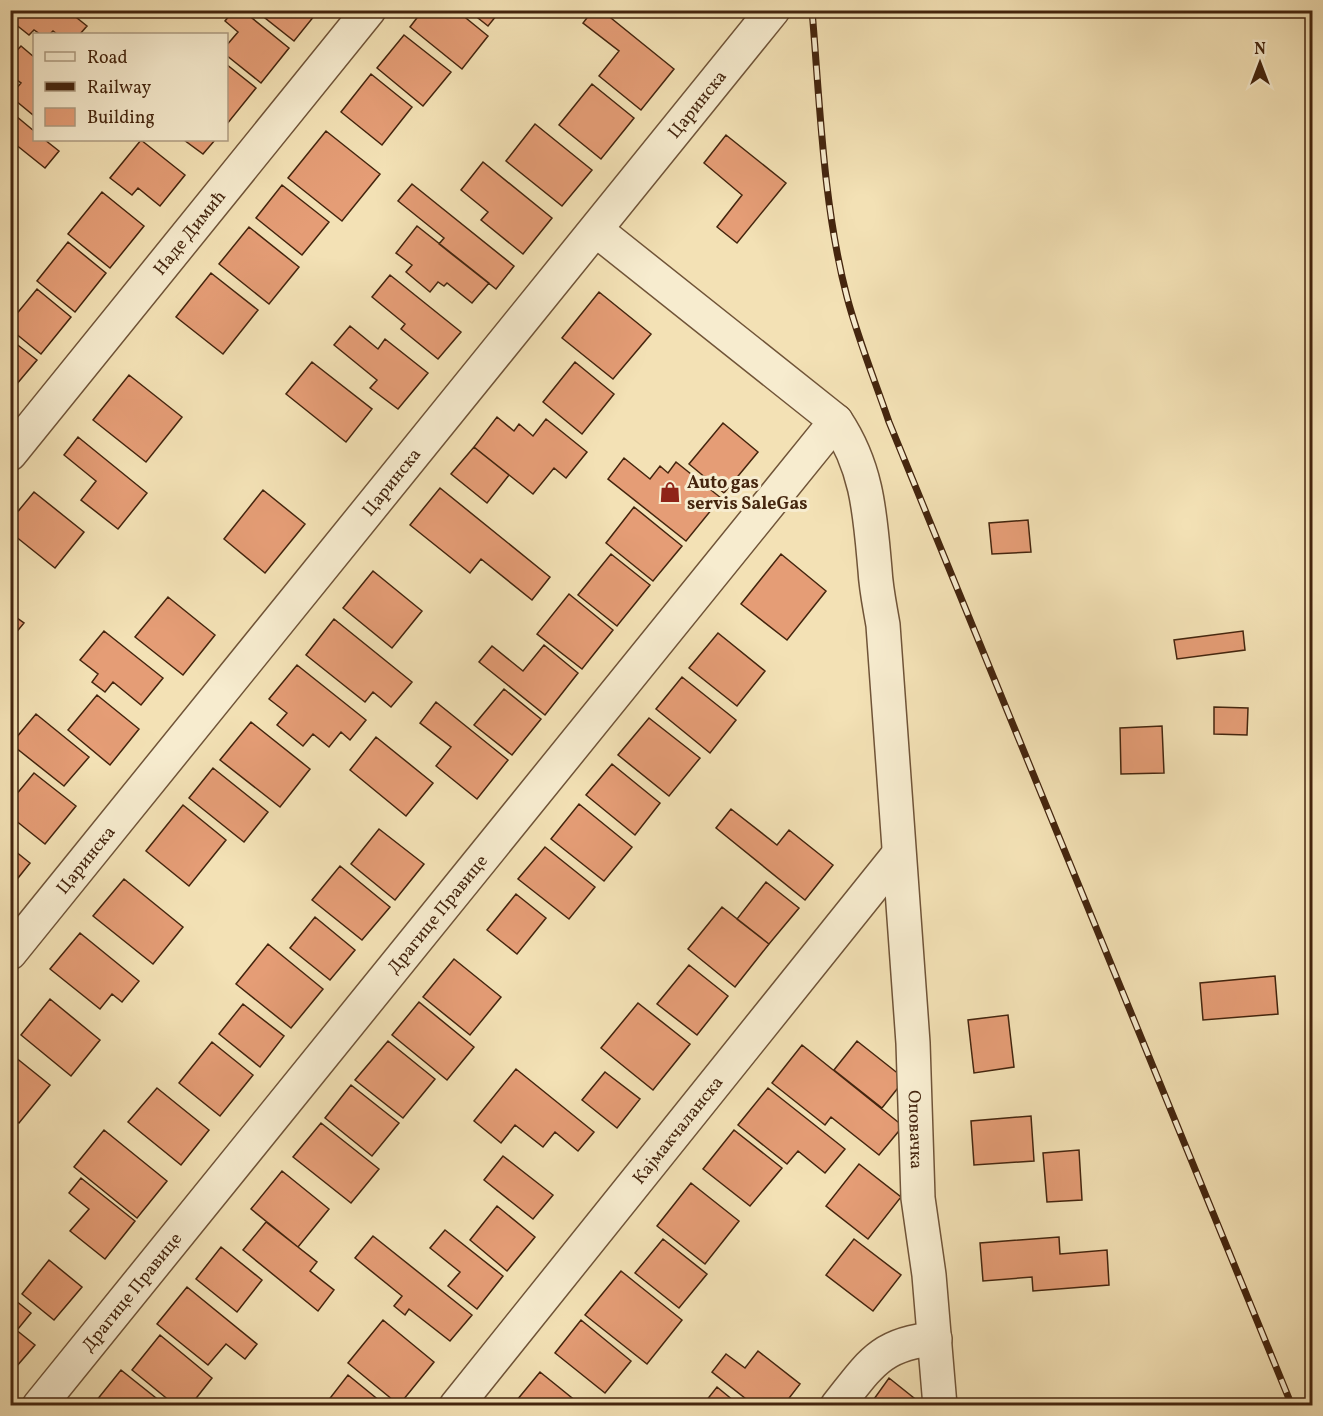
<svg xmlns="http://www.w3.org/2000/svg" width="1323" height="1416" font-family="Vollkorn,serif">
  <rect width="100%" height="100%" fill="#f3e1b5"/>
  <filter id="stains"><feTurbulence type="fractalNoise" baseFrequency=".00333" numOctaves="4"/><feColorMatrix values="0 0 0 0 .2 0 0 0 0 .09 0 0 0 0 .02 0 0 0 .5 -.17"/></filter>
  <radialGradient id="worn" r=".72"><stop offset=".6" stop-color="#630" stop-opacity="0"/><stop offset="1" stop-color="#630" stop-opacity=".3"/></radialGradient>
  <path fill="#e59d76" stroke="#44250e" stroke-width="1.5" d="M10 10H67L87 26 80 34H57L53 31 50 34H40L34 30 29 35 10 20Z
    M234 10H242L289 48 261 83 226 55V46L238 32 225 21Z
    M255 10H319L294 41Z
    M423 10H456L488 36 462 69 410 27Z
    M468 10H501L488 26Z
    M593 10H601L674 69 641 110 599 76 619 51 583 23Z
    M404 35 451 72 423 106 377 68Z
    M21 46 34 57V112L33 115 10 96 21 83 10 75V58Z
    M226 64 256 88 227 124 226 123Z
    M371 74 412 107 382 145 341 112Z
    M592 84 634 118 601 159 559 125Z
    M10 111 34 131V140H45L59 151 45 168 10 140Z
    M535 124 592 170 562 206 506 161Z
    M326 131 380 174 342 221 288 178Z
    M726 135 786 183 737 243 717 227 742 195 704 163Z
    M141 140 185 175 160 206 138 188 132 195 110 178Z
    M184 140H215L203 154Z
    M483 162 552 218 523 254 481 220 488 212 461 190Z
    M412 184 514 266 496 289 439 244 444 238 398 201Z
    M282 185 329 222 302 255 256 218Z
    M102 192 144 226 110 268 68 234Z
    M417 226 489 283 472 303 447 283 444 286 438 282 430 292 406 272 412 265 396 253Z
    M249 227 299 267 269 304 219 264Z
    M68 242 106 273 75 312 37 281Z
    M211 273 258 310 223 354 176 317Z
    M390 275 461 332 438 359 401 329 405 324 372 297Z
    M37 289 71 317 41 354 10 329V322Z
    M599 292 651 334 613 379 562 338Z
    M350 326 378 349 385 339 428 373 398 409 370 388 377 380 334 345Z
    M10 339 37 360 11 391 10 390Z
    M312 362 372 409 346 442 286 394Z
    M575 362 614 394 582 434 543 402Z
    M129 375 182 417 146 462 93 420Z
    M497 417 514 431 519 424 533 436 546 419 587 452 566 478 554 468 533 494 474 447Z
    M723 423 758 452 724 493 689 464Z
    M78 437 147 493 118 529 81 500 96 481 64 455Z
    M474 447 509 475 487 503 451 474Z
    M624 458 650 479 660 466 668 473 676 462 721 498 686 541 608 479Z
    M440 488 550 577 532 600 481 559 470 573 410 525Z
    M263 490 305 524 265 573 224 539Z
    M34 492 84 532 55 568 10 532V521Z
    M634 507 682 546 653 581 606 543Z
    M1028 520 1031 552 992 554 989 523Z
    M611 554 650 585 617 626 578 595Z
    M781 554 826 591 787 640 741 604Z
    M373 571 422 611 392 648 343 608Z
    M569 594 613 630 582 669 537 634Z
    M168 597 215 635 183 675 135 637Z
    M10 613 24 623 10 640Z
    M334 619 412 682 391 707 373 692 365 702 306 655Z
    M104 631 163 678 141 705 113 682 105 692 92 682 98 674 80 660Z
    M1243 631 1245 650 1177 659 1174 640Z
    M718 633 765 671 737 706 689 668Z
    M544 645 578 673 545 715 479 662 492 646 523 671Z
    M297 665 366 720 350 740 341 732 329 747 313 734 303 746 277 725 287 713 269 699Z
    M682 677 736 720 710 753 656 709Z
    M504 689 541 719 512 755 474 725Z
    M97 695 139 729 110 765 68 730Z
    M436 702 508 760 477 799 436 766 451 747 420 723Z
    M1214 707 1248 708 1247 735 1214 734Z
    M36 714 89 757 64 786 11 744Z
    M649 718 700 758 669 796 618 755Z
    M251 722 310 769 280 807 220 760Z
    M1162 726 1164 773 1121 774 1120 728Z
    M376 737 433 783 406 816 350 770Z
    M612 764 660 803 635 835 586 795Z
    M213 768 268 812 244 842 189 798Z
    M34 773 76 806 45 844 10 816V802Z
    M579 804 632 847 604 881 551 839Z
    M183 805 226 840 189 886 146 851Z
    M731 809 777 845 789 830 833 865 805 900 716 828Z
    M379 829 424 864 395 900 351 864Z
    M10 847 30 863 10 888Z
    M545 847 595 887 569 919 518 879Z
    M340 866 390 907 362 940 312 900Z
    M124 879 183 927 153 964 93 916Z
    M766 882 799 908 769 944 737 919Z
    M516 894 546 918 517 954 487 930Z
    M722 907 769 944 735 987 688 949Z
    M315 917 355 950 330 980 290 948Z
    M80 933 139 981 122 1002 112 994 100 1009 50 969Z
    M268 944 323 989 291 1028 236 984Z
    M454 959 501 997 470 1035 423 997Z
    M689 965 728 996 697 1035 657 1004Z
    M1275 976 1278 1014 1203 1020 1200 983Z
    M50 999 100 1040 71 1076 21 1035Z
    M419 1002 474 1047 447 1080 392 1035Z
    M638 1003 690 1044 653 1090 601 1048Z
    M243 1004 284 1036 260 1067 219 1034Z
    M1008 1015 1014 1067 974 1073 968 1020Z
    M388 1041 435 1079 403 1118 355 1080Z
    M857 1041 905 1079 882 1108 834 1070Z
    M212 1042 253 1075 220 1116 179 1083Z
    M802 1045 903 1126 879 1155 831 1117 825 1125 772 1083Z
    M10 1053 50 1085 19 1123 10 1116Z
    M516 1069 594 1132 578 1151 555 1132 543 1147 515 1125 501 1143 474 1121Z
    M605 1072 640 1099 617 1128 582 1100Z
    M351 1085 399 1123 372 1156 325 1118Z
    M157 1088 209 1130 181 1165 128 1122Z
    M768 1088 845 1149 825 1173 798 1151 787 1164 738 1125Z
    M1031 1116 1034 1161 974 1165 971 1121Z
    M321 1123 379 1169 351 1203 293 1157Z
    M104 1130 167 1181 137 1218 74 1167Z
    M734 1130 782 1168 750 1206 703 1169Z
    M1079 1150 1082 1200 1047 1202 1043 1153Z
    M503 1156 553 1195 533 1219 484 1180Z
    M859 1164 901 1197 868 1239 826 1206Z
    M282 1171 329 1209 298 1247 251 1209Z
    M81 1178 135 1221 105 1259 70 1231 89 1209 69 1193Z
    M691 1183 739 1221 705 1264 657 1226Z
    M497 1206 535 1237 507 1271 470 1240Z
    M266 1222 317 1262 310 1271 334 1290 318 1311 243 1250Z
    M445 1230 503 1276 477 1309 448 1286 460 1272 430 1248Z
    M373 1236 472 1315 450 1341 409 1309 405 1315 394 1306 402 1296 355 1258Z
    M1059 1237 1060 1254 1107 1250 1109 1285 1033 1291 1032 1277 983 1281 980 1243Z
    M663 1239 707 1274 679 1308 635 1273Z
    M854 1239 901 1275 873 1311 826 1275Z
    M221 1247 262 1280 237 1312 196 1279Z
    M49 1260 82 1287 54 1320 22 1294Z
    M621 1271 682 1320 647 1364 585 1315Z
    M187 1287 257 1344 245 1359 226 1344 208 1365 157 1324Z
    M10 1296 31 1313 18 1329 10 1322Z
    M383 1320 434 1362 399 1405 348 1363Z
    M581 1320 631 1361 605 1393 555 1353Z
    M10 1325 35 1345 10 1374Z
    M160 1335 212 1378 190 1406H176L132 1370Z
    M758 1351 800 1384 783 1406H755L712 1372 726 1354 745 1368Z
    M121 1370 166 1406H92Z
    M540 1372 582 1406H524L517 1400Z
    M348 1375 386 1406H324Z
    M889 1378 924 1406H869Z
    M717 1387 740 1406H702Z"/>
  <g fill="none" stroke-linecap="round" stroke-linejoin="round">
    <defs>
      <g id="minor">
        <path id="s1" d="M596 230 836 421C868 469 870 515 875 570 876 589 880 607 883 625L913 1043 918 1198 929 1275 940 1406"/>
        <path id="s2" d="M10 454 369 10"/>
        <path id="s3" d="M10 953 773 10"/>
        <path id="s4" d="M39 1406 836 421"/>
        <path id="s5" d="M456 1406 898 855"/>
        <path d="M837 1406C869 1366 880 1343 935 1339"/>
      </g>
    </defs>
    <use href="#minor" stroke="#705438" stroke-width="36"/>
    <use href="#minor" stroke="#f7eccf" stroke-width="33"/>
    <defs>
      <path id="rail" d="M812 10C820 104 823 205 847 297 858 339 875 381 889 422L1292 1406"/>
    </defs>
    <use href="#rail" stroke="#44250e" stroke-width="7"/>
    <use href="#rail" stroke="#f7eccf" stroke-width="4.5" stroke-dasharray="14" stroke-linecap="butt"/>
  </g>
  <defs>
    <symbol id="shop-bare" viewBox="-9 -9 18 18"><path d="M-5-2.5h2.3a2.7 3.5 0 0 1 5.4 0H5L5.5 6h-11ZM-1.5-2.5h3a1.5 2.3 0 0 0-3 0Z" fill="#8f2418" stroke="#f7eccf" stroke-width="2.5" paint-order="stroke"/></symbol>
  </defs>
  <g fill-rule="evenodd">
    <use href="#shop-bare" x="655" y="477" width="30" height="30"/>
  </g>
  <g text-anchor="middle" stroke-width="6" stroke-linejoin="round" paint-order="stroke">
    <g font-size="18" fill="#44250e" stroke="#f7eccf">
      <text dy="6" stroke="none"><textPath href="#s3" startOffset="1092">Царинска</textPath></text>
      <text dy="6" stroke="none"><textPath href="#s2" startOffset="285">Наде Димић</textPath></text>
      <text dy="6" stroke="none"><textPath href="#s3" startOffset="606">Царинска</textPath></text>
      <text dy="6" stroke="none"><textPath href="#s3" startOffset="120">Царинска</textPath></text>
      <text dy="6" stroke="none"><textPath href="#s4" startOffset="633">Драгице Правице</textPath></text>
      <text dy="6" stroke="none"><textPath href="#s5" startOffset="354">Кајмакчаланска</textPath></text>
      <text dy="6" stroke="none"><textPath href="#s1" startOffset="1024">Оповачка</textPath></text>
      <text dy="6" stroke="none"><textPath href="#s4" startOffset="147">Драгице Правице</textPath></text>
    </g>
    <g font-size="18" font-weight="bold" fill="#44250e" stroke="#f7eccf" text-anchor="start">
      <text x="687" y="488">Auto gas<tspan x="687" dy="21">servis SaleGas</tspan></text>
    </g>
  </g>
  <rect width="1323" height="1416" fill="none" stroke="#f3e1b5" stroke-width="36"/>
  <rect x="12" y="12" width="1299" height="1392" fill="none" stroke="#44250e" stroke-width="3"/>
  <rect x="18" y="18" width="1287" height="1380" fill="none" stroke="#44250e" stroke-width="1.5"/>
  <rect x="33" y="33" width="195" height="108" fill="#f7eccf" stroke="#af9c82" stroke-width="1.5"/>
  <rect x="45" y="52" width="30" height="9" fill="#f7eccf" stroke="#af9c82" stroke-width="1.5"/>
  <text x="87" y="63" font-size="18" fill="#44250e">Road</text>
  <rect x="45" y="82" width="30" height="9" fill="#44250e" stroke="#af9c82" stroke-width="1.5"/>
  <text x="87" y="93" font-size="18" fill="#44250e">Railway</text>
  <rect x="45" y="108" width="30" height="18" fill="#e59d76" stroke="#af9c82" stroke-width="1.5"/>
  <text x="87" y="123" font-size="18" fill="#44250e">Building</text>
  <g transform="translate(1260 63)" stroke="#f7eccf" stroke-width="4.5" paint-order="stroke">
  <path d="M0-4.5L10 22L0 15L-10 22Z" fill="#44250e"/>
  <text y="-9" font-size="16" font-weight="bold" text-anchor="middle" fill="#44250e">N</text>
  </g>
  <rect width="100%" height="100%" filter="url(#stains)"/>
  <rect width="100%" height="100%" fill="url(#worn)"/>
</svg>
